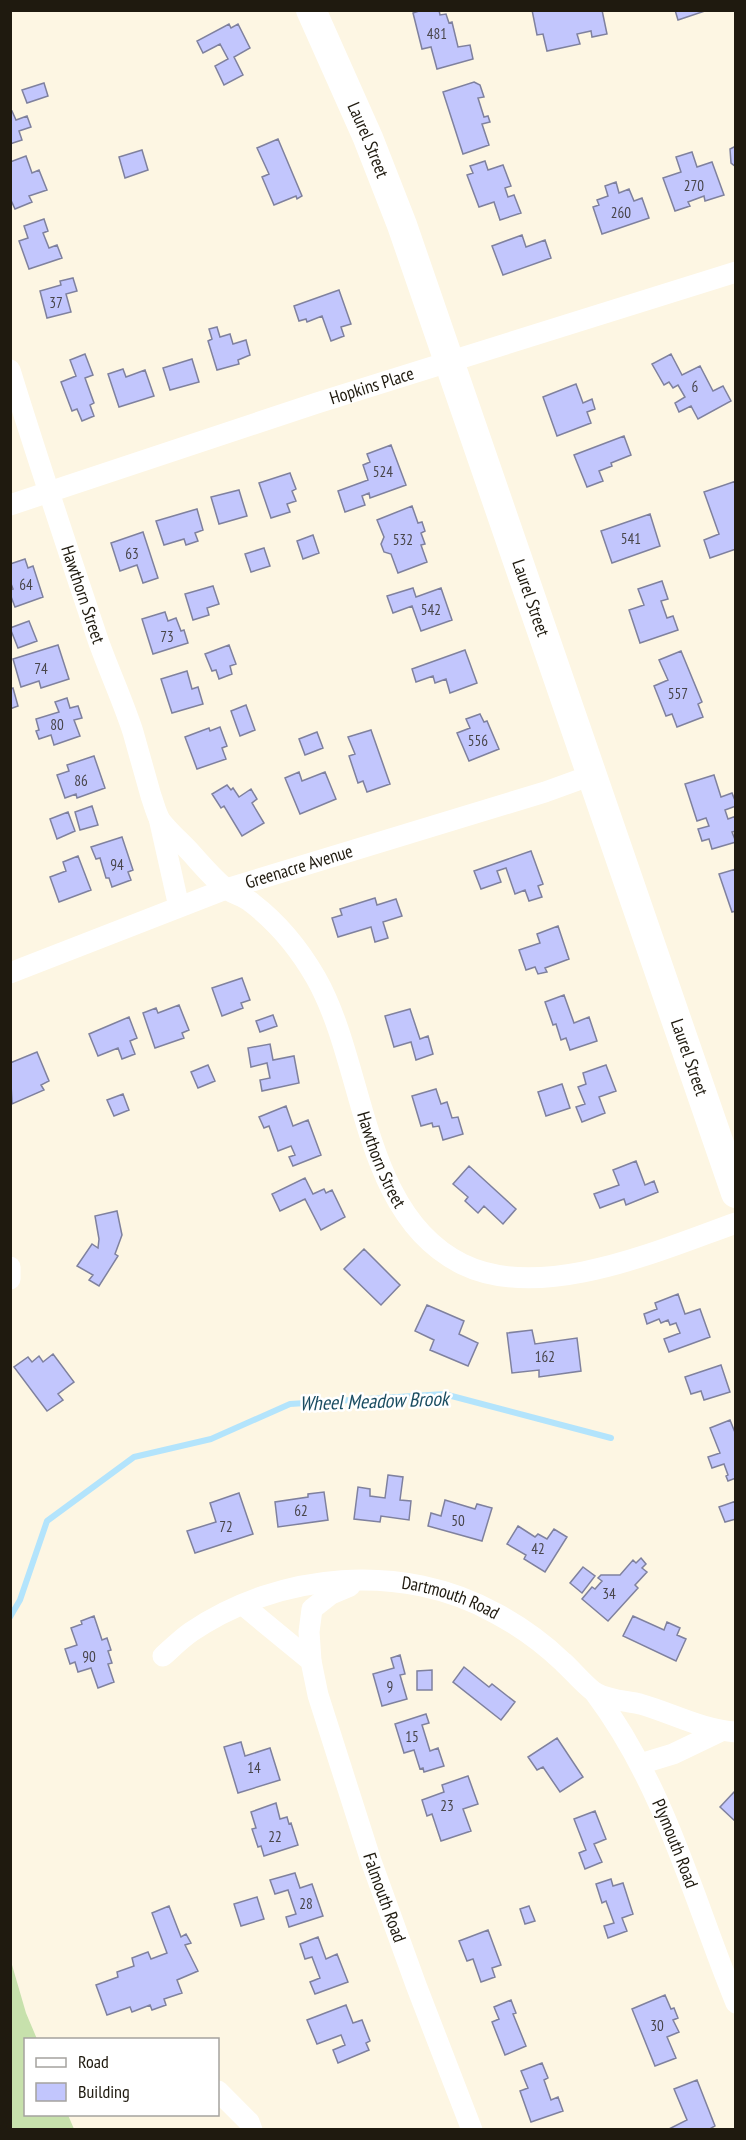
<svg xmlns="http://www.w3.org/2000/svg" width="746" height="2140" font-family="'PT Sans Narrow',sans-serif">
  <rect width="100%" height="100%" fill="#fdf6e3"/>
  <path fill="#c7e1ac" d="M10 1958 26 2013 37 2039 26 2040V2114L68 2115 74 2129H11Z"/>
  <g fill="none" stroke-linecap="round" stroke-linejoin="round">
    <path stroke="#b3e4fc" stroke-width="6" d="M10 1617 20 1600 47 1521 134 1457 211 1439 290 1404 444 1394 611 1438"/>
  </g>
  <path fill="#c2c6fd" stroke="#7f819e" stroke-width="1.5" d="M422 10H439L440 15 446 14 449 23 452 22 458 47 470 45 473 59 437 69 431 47 422 49 413 13Z
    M532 10H602L607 34 592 37 591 31 577 34 580 44 547 51 543 34 537 35Z
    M675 10H705V11L678 20Z
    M229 24 231 28 238 24 250 48 234 57 243 75 224 85 215 66 228 59 220 44 203 53 197 41Z
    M474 82 480 85 484 97 478 98 484 117 488 116 490 122 482 124 489 145 463 154 443 92Z
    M44 83 48 96 27 103 22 90Z
    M12 111 16 120 27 116 31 127 19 131 22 140 10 144V112Z
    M278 139 302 196 297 199 296 196 274 205 262 177 269 174 257 148Z
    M736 146V167L731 163 730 149Z
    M142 150 148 170 125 178 119 157Z
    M692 152 697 167 712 162 724 195 705 201 704 196 688 202 690 206 675 211 663 178 681 172 676 157Z
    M26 156 32 173 39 170 47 190 29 196 32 202 15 209 10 198V162Z
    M485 161 488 170 503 165 511 186 505 188 508 197 514 195 521 213 500 220 494 202 479 207 467 175 473 173 470 166Z
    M616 182 619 193 629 189 634 201 642 198 649 218 602 234 593 207 599 205 597 200 608 196 605 186Z
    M44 219 48 231 43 233 49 248 57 245 62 258 29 269 19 241 28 238 24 226Z
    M522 235 526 247 545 240 551 258 503 275 492 246Z
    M73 278 77 291 66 294 71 312 47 318 40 291 61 285 60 281Z
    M339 290 351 324 341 327 344 336 331 341 322 316 307 322 306 319 299 321 294 306Z
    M217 327 220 337 230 334 233 344 246 340 250 355 238 360 239 364 217 370 208 341 212 339 209 329Z
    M85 354 93 375 85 378 94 403 90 405 94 416 82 421 77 409 72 411 61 382 76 376 70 360Z
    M671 354 682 375 700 366 713 391 723 386 731 401 698 419 691 406 679 412 675 403 685 397 678 385 673 388 669 382 664 385 652 364Z
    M192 359 199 382 170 390 163 368Z
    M123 369 126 377 145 370 154 396 119 407 108 374Z
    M576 384 583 403 592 399 595 409 587 412 591 423 557 436 543 397Z
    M624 436 631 455 611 463 612 466 599 471 603 481 587 487 574 455Z
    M391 445 406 485 370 498 369 493 362 496 365 505 345 512 338 491 368 480 363 465 370 462 367 454Z
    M290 473 296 489 292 491 296 501 287 504 290 512 271 518 259 483Z
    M736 481V549L710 558 704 540 719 534 704 492Z
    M239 490 247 516 219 524 211 497Z
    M412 506 418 523 422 522 425 531 421 533 425 544 421 545 427 562 398 573 391 554 384 552 381 544 384 537 377 520Z
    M197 509 203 530 195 533 198 541 186 545 184 539 164 545 156 521Z
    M650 514 660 546 612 563 601 531Z
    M143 532 158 578 143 583 137 565 120 571 111 543Z
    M313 535 319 553 303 559 297 541Z
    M264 548 270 566 251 572 245 554Z
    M25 559 28 568 33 566 43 597 15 607 10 594V590L13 589 10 581V564Z
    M662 581 668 599 661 601 667 618 673 616 678 630 640 643 629 610 644 605 638 589Z
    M213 586 219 604 207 608 209 615 193 620 185 594Z
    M413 588 416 597 441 588 452 620 421 631 412 606 393 613 387 596Z
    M165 612 168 621 176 618 181 631 184 630 188 643 153 654 142 619Z
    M29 621 37 641 18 648 10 628Z
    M58 645 69 679 41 688 39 681 21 687 13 659Z
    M229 645 236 664 230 666 232 674 219 679 216 670 212 671 205 654Z
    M465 650 477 683 450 693 446 679 435 683 433 676 416 682 412 669Z
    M681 651 702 702 698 704 703 717 677 727 672 714 666 716 654 686 668 680 659 660Z
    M187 671 192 689 198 687 203 704 172 713 161 679Z
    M13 688 18 706 10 709V689Z
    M67 698 70 708 78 706 82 718 74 720 80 736 54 745 51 735 39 739 36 731 39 730 36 719 59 712 55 702Z
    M246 705 255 730 240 736 231 711Z
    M480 714 484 722 487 721 499 749 469 761 457 733 470 728 466 719Z
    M220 727 227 746 222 748 226 759 197 769 185 737 209 728 210 731Z
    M371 730 390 784 367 792 363 781 358 783 349 756 355 754 348 737Z
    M317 732 323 748 305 755 299 739Z
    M94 756 105 788 77 798 76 794 65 798 57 775 69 771 67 765Z
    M299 772 302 781 325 772 336 799 300 814 285 778Z
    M714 775 721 797 732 793 736 803V806L725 810 728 819 736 816V831L732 832 736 842 712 849 709 839 702 841 698 829 709 826 706 818 697 821 685 784Z
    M227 785 231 790 233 788 239 797 251 789 257 799 252 803 264 823 242 836 224 806 221 808 212 794Z
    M92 806 98 825 80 830 75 812Z
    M68 812 75 831 57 839 50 819Z
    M122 837 133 870 128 872 131 880 112 887 109 878H106L100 858 96 859 91 847Z
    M531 851 543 884 538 886 542 897 529 901 525 890 515 894 506 868 497 871 501 882 481 889 474 871Z
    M78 856 91 890 59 902 50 877 66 871 63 862Z
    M736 869V911L732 912 719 874Z
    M375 898 377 905 396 899 402 916 383 922 388 938 375 942 371 927 338 937 332 918 342 915 340 909Z
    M558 926 569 959 545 968 547 972 538 974 535 967 526 970 519 950 540 943 537 934Z
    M242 978 250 1000 241 1003 243 1008 222 1016 212 988Z
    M564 995 574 1023 589 1017 597 1041 570 1050 566 1038 561 1040 556 1024 553 1025 545 1002Z
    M179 1005 189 1030 182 1033 184 1038 155 1048 143 1013 156 1008 158 1013Z
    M410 1009 420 1039 428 1036 433 1054 416 1060 411 1042 394 1047 385 1016Z
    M273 1015 277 1026 260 1032 256 1021Z
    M129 1017 137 1038 130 1041 135 1054 122 1059 118 1048 98 1056 89 1034Z
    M270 1044 273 1060 294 1056 299 1083 262 1091 260 1080 270 1078 267 1063 251 1067 248 1048Z
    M37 1052 49 1081 41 1085 44 1090 12 1104 10 1063Z
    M208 1065 215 1081 198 1088 191 1072Z
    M606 1065 616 1091 599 1097 605 1113 582 1122 576 1107 585 1104 578 1087 586 1084 583 1073Z
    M562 1084 570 1108 546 1116 538 1092Z
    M436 1089 441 1104 447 1102 452 1118 458 1117 463 1134 443 1140 439 1126 433 1127 432 1123 421 1126 412 1096Z
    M123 1094 129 1110 114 1116 107 1100Z
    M286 1106 293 1126 308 1120 321 1155 293 1166 289 1157 295 1155 291 1146 278 1151 269 1126 264 1128 259 1117Z
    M636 1161 645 1185 654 1181 658 1192 626 1205 624 1199 600 1208 594 1194 619 1185 613 1170Z
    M469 1166 516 1209 503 1224 484 1206 478 1213 465 1201 468 1197 453 1184Z
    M305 1178 313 1194 324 1189 326 1193 332 1190 345 1217 321 1230 305 1199 280 1211 272 1194Z
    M117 1211 122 1235 115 1254 118 1256 99 1286 89 1280 93 1275 77 1266 92 1244 98 1248 99 1239 95 1216Z
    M364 1249 400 1285 381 1305 344 1269Z
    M678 1294 685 1314 700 1309 710 1337 669 1352 664 1339 680 1333 676 1323 670 1325 668 1320 661 1323 659 1319 647 1324 644 1314 657 1309 655 1303Z
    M427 1305 464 1321 459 1334 478 1343 468 1366 430 1350 434 1340 415 1331Z
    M532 1330 535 1344 577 1338 581 1371 539 1377V1370L512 1373 507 1333Z
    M53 1354 74 1382 58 1394 63 1400 47 1411 14 1367 28 1357 32 1362 39 1356 43 1362Z
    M721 1365 730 1392 704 1400 701 1391 691 1394 685 1377Z
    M730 1420 736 1435V1478L728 1481 726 1476 728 1475 724 1464 712 1468 708 1457 720 1453 710 1428Z
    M388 1475 403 1477 400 1500 411 1501 409 1520 381 1516 380 1522 354 1519 358 1487 370 1489V1496L385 1498Z
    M324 1492 328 1520 278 1527 275 1502 308 1497V1494Z
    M239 1493 253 1534 195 1553 187 1531 216 1522 210 1503Z
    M445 1500 475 1509 477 1504 492 1508 482 1541 428 1526 431 1513 441 1516Z
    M736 1501V1519L725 1522 719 1507Z
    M518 1526 535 1537 538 1534 547 1539 554 1529 567 1537 545 1572 524 1559 526 1555 507 1544Z
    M641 1558 646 1564 642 1568 647 1572 635 1585 638 1588 608 1621 582 1599 592 1587 595 1589 602 1581 598 1578 601 1575H620L633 1560 636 1563Z
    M583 1567 595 1576 582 1593 570 1583Z
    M94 1616 102 1640 107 1638 111 1650 108 1651 112 1663 108 1664 114 1682 98 1688 91 1668 78 1672 75 1662 70 1664 65 1649 77 1645 71 1628 82 1624 81 1621Z
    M633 1616 664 1630 667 1622 680 1628 677 1635 686 1639 676 1661 623 1636Z
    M400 1655 405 1674 400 1675 407 1699 382 1706 373 1674 394 1668 391 1658Z
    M464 1667 489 1687 492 1684 515 1702 501 1720 453 1682Z
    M432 1670V1690H417V1671Z
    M426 1714 429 1723 422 1725 430 1751 438 1748 444 1766 424 1772 423 1768 420 1769 414 1750 404 1753 395 1724Z
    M557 1738 583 1777 560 1792 543 1767 537 1770 528 1757Z
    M241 1742 245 1756 270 1748 280 1780 238 1793 224 1747Z
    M468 1776 478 1804 463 1809 471 1831 441 1841 432 1814 427 1816 422 1800 444 1792 442 1785Z
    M736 1790V1822L720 1807Z
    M276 1803 280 1819 287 1817 289 1824 291 1823 298 1845 264 1856 261 1846 258 1847 252 1829 256 1828 251 1812Z
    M595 1811 606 1839 594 1844 602 1862 585 1869 579 1853 586 1850 574 1819Z
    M295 1873 300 1888 312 1884 323 1916 289 1927 286 1917 296 1914 288 1890 275 1894 270 1880Z
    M611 1879 613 1886 623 1883 633 1914 622 1918 627 1931 608 1938 604 1926 614 1923 606 1901 602 1903 596 1884Z
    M257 1897 264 1919 241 1926 234 1904Z
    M169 1906 181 1937 186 1934 191 1943 185 1945 198 1971 177 1980 182 1993 164 1999 166 2005 152 2010 150 2005 132 2012 130 2007 107 2015 96 1985 118 1977 117 1972 134 1966 132 1958 148 1952 151 1959 167 1953 152 1913Z
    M529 1906 535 1921 525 1924 520 1909Z
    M488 1930 501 1965 492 1968 495 1977 481 1982 473 1959 467 1961 459 1941Z
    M318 1937 326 1959 337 1954 348 1982 315 1994 310 1982 320 1978 312 1957 305 1959 300 1944Z
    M665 1995 671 2009 674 2008 678 2018 673 2020 679 2032 667 2037 676 2058 655 2066 632 2009Z
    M511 2000 516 2013 513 2014 526 2046 505 2055 492 2022 499 2019 494 2007Z
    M346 2005 353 2023 362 2020 370 2041 366 2043 369 2050 338 2063 333 2050 345 2045 341 2035 317 2044 307 2020Z
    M542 2063 548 2078 544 2080 551 2100 558 2097 563 2111 531 2122 520 2091 528 2088 521 2071Z
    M697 2080 715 2126 708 2130H667L687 2120 674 2089Z"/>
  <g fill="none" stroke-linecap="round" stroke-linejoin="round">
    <g stroke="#fff" stroke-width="21">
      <path id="s1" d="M10 370C38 461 68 550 98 640 109 671 123 701 133 732 139 753 145 775 151 796 154 804 156 813 160 820 169 832 182 843 192 854 202 865 212 877 224 887 232 894 244 896 252 903 278 923 300 950 316 978 366 1066 361 1214 462 1264 541 1303 660 1250 736 1223"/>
      <path id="s2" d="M10 505 317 403 736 272"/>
      <path d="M159 818 179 907"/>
      <path id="s3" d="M10 973 226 889 545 792 592 775"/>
      <path d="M10 1267V1279"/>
      <path id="s4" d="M243 1605 311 1661 318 1695 371 1861 416 1985 472 2130"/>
      <path id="s5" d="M163 1656C172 1648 181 1639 191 1632 279 1572 403 1561 497 1614 521 1627 544 1644 563 1662 571 1669 588 1689 596 1693 608 1700 627 1701 640 1704 672 1713 702 1730 736 1732"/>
      <path d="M311 1661 309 1632 312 1609 331 1594 350 1586"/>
      <path id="s6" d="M595 1693C666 1788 692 1896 736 2003"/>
      <path d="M640 1764 673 1754 721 1731"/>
      <path d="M218 2091 249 2122 252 2130"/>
    </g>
    <path stroke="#fff" stroke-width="30" id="s7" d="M311 10 368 138 402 225 736 1193"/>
  </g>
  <g text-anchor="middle" stroke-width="5" stroke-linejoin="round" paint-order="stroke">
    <g font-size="15" fill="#48454a">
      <text x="437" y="39">481</text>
      <text x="694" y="191">270</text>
      <text x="621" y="218">260</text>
      <text x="56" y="308">37</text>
      <text x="695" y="392">6</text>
      <text x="383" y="477">524</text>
      <text x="631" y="544">541</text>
      <text x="403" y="545">532</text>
      <text x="132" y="559">63</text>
      <text x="26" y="590">64</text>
      <text x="431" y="615">542</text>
      <text x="167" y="642">73</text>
      <text x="41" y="674">74</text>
      <text x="678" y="699">557</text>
      <text x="57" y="730">80</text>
      <text x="478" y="746">556</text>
      <text x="81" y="786">86</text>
      <text x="117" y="870">94</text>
      <text x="545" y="1362">162</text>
      <text x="301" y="1516">62</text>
      <text x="458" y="1526">50</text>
      <text x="226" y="1532">72</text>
      <text x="538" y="1554">42</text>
      <text x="609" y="1599">34</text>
      <text x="89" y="1662">90</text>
      <text x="390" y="1692">9</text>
      <text x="412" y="1742">15</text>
      <text x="254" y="1773">14</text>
      <text x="447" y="1811">23</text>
      <text x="275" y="1842">22</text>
      <text x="306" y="1909">28</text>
      <text x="657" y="2031">30</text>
    </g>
    <g font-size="18" fill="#1f1a0f" stroke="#fff">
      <text dy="6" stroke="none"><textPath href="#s7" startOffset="142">Laurel Street</textPath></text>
      <text dy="6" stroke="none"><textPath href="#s2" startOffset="381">Hopkins Place</textPath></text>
      <text dy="6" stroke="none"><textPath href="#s1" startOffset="236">Hawthorn Street</textPath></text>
      <text dy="6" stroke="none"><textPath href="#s7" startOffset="628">Laurel Street</textPath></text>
      <text dy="6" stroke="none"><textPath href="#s3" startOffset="308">Greenacre Avenue</textPath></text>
      <text dy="6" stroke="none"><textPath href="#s7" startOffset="1114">Laurel Street</textPath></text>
      <text dy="6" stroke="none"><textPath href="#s1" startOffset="892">Hawthorn Street</textPath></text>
      <text dy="6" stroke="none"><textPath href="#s5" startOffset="309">Dartmouth Road</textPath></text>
      <text dy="6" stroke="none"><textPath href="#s6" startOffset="171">Plymouth Road</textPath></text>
      <text dy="6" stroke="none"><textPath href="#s4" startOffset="336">Falmouth Road</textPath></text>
    </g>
    <g font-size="20" font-style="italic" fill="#1b4d62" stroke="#fff">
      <text transform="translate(374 1401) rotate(-2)" y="7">Wheel Meadow Brook</text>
    </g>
  </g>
  <rect width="746" height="2140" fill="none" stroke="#1f1a0f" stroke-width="24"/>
  <rect x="24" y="2038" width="195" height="78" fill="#ffffff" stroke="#a5a39f" stroke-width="1.5"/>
  <rect x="36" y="2058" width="30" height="9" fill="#ffffff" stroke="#a5a39f" stroke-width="1.5"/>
  <text x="78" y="2068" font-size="18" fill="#1f1a0f">Road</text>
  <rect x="36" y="2083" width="30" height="18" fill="#c2c6fd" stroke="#a5a39f" stroke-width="1.5"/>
  <text x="78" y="2098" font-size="18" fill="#1f1a0f">Building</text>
</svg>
